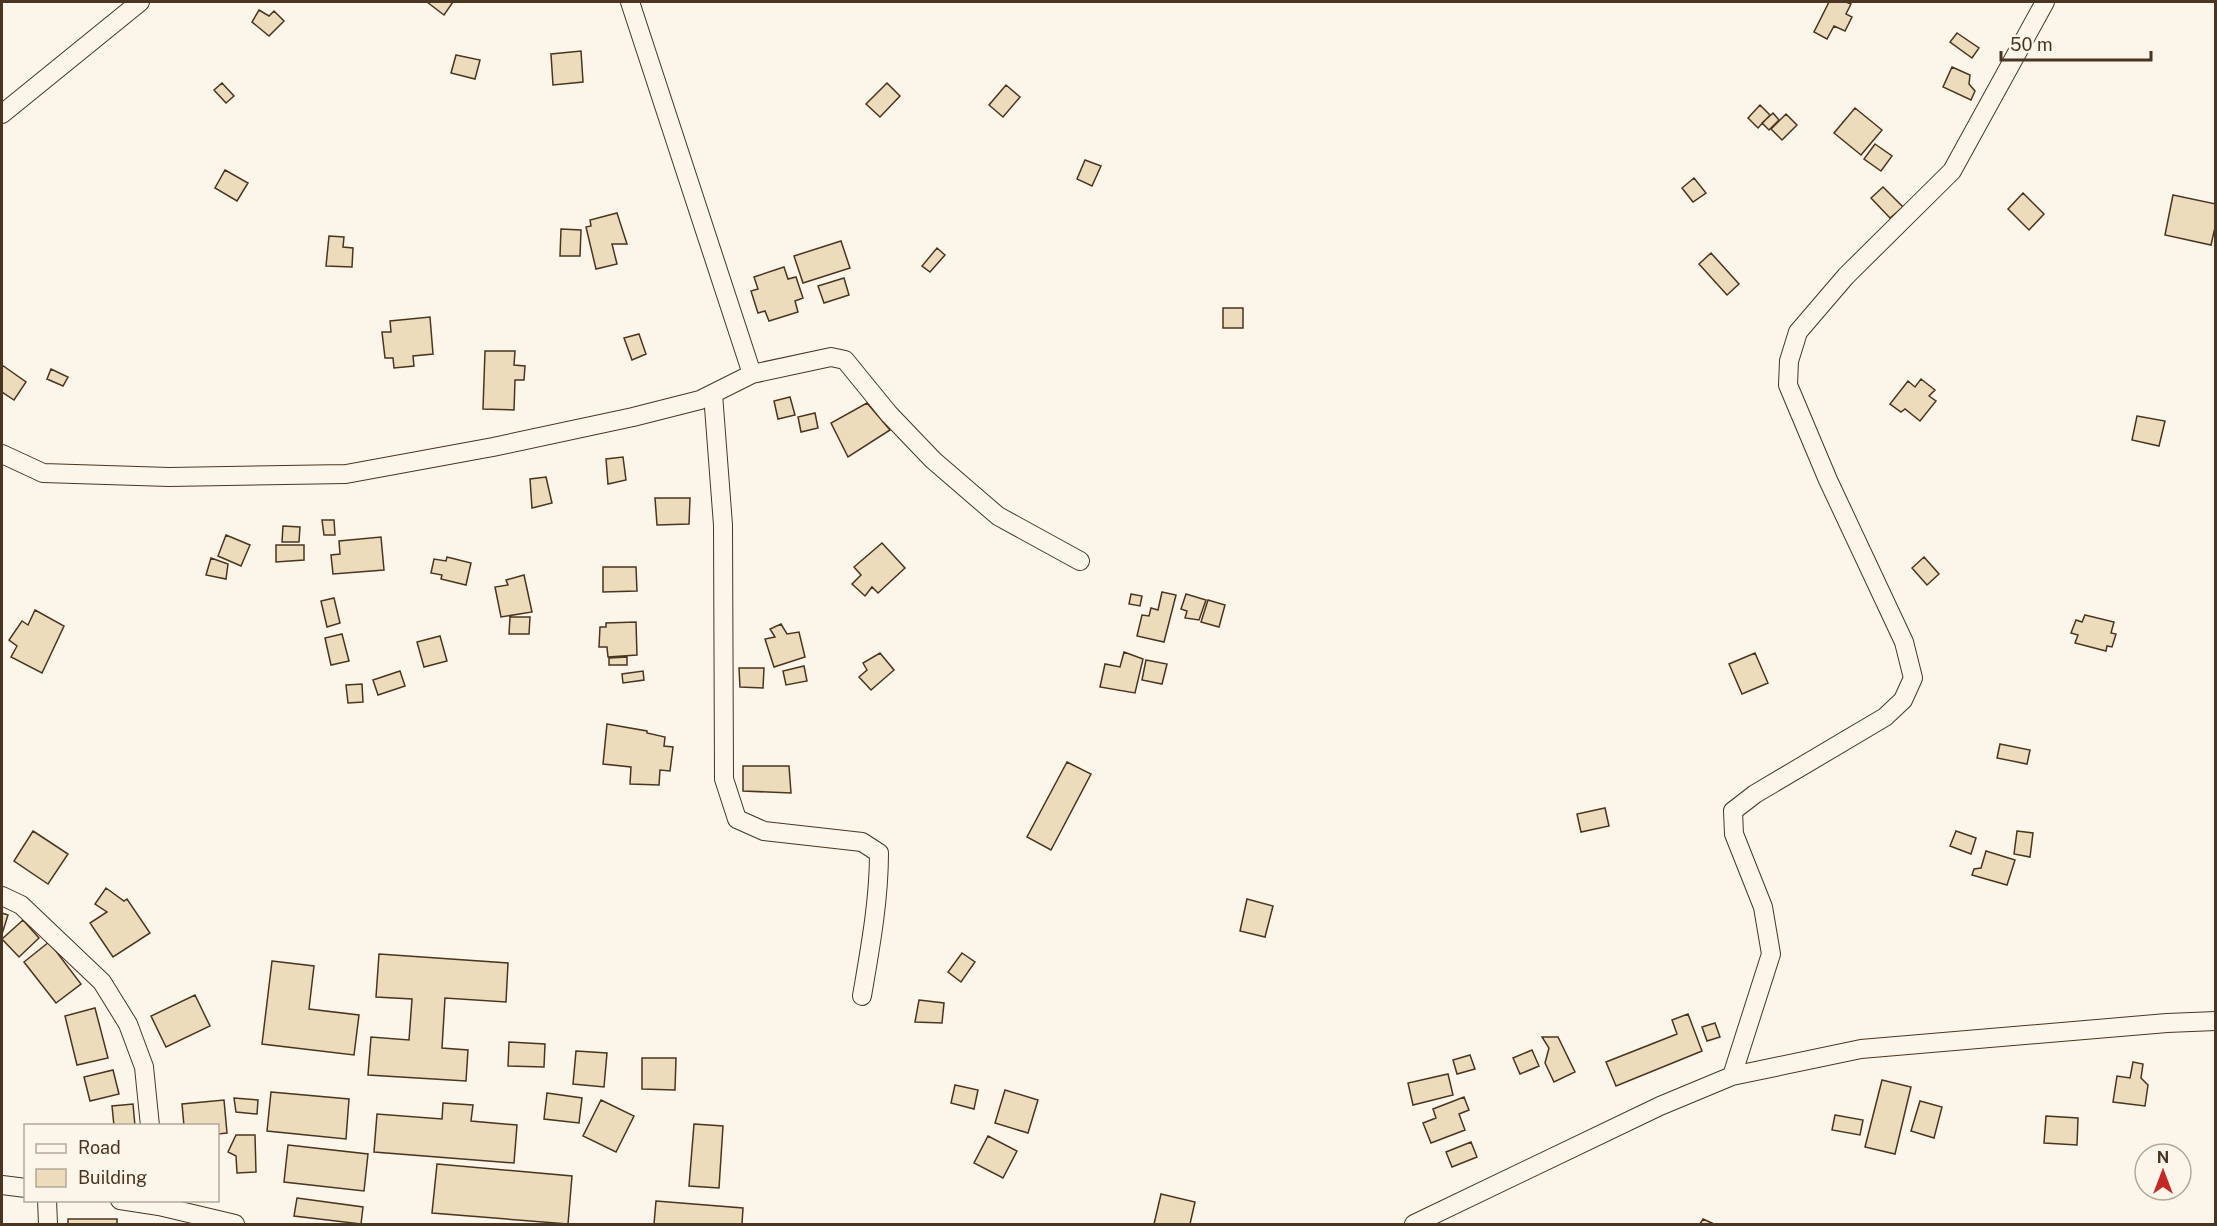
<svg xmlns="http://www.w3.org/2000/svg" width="2217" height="1226" font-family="'Public Sans',sans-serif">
  <rect width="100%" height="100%" fill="#fbf6e9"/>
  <path fill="#ecdcbc" stroke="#4a3520" stroke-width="1.5" d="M427 2H453L444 15Z
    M1829 2H1846L1851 4 1846 14 1852 17 1845 31 1834 26 1827 39 1814 32Z
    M259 10 269 16 274 11 284 21 269 36 252 22Z
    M1957 33 1979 48 1972 58 1950 42Z
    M581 51 583 82 553 85 551 54Z
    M456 55 480 60 475 79 451 73Z
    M1952 67 1970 75 1969 84 1975 91 1971 100 1943 87Z
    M222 83 234 96 226 103 214 90Z
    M887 83 900 96 880 117 866 104Z
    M1006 85 1020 97 1003 117 989 105Z
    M1760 105 1770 115 1758 128 1748 118Z
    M1855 108 1882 130 1861 155 1834 133Z
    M1773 113 1779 120 1769 130 1762 123Z
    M1786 114 1797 125 1782 140 1771 129Z
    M1875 144 1892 156 1881 171 1864 159Z
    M1085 160 1101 166 1092 186 1077 179Z
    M225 170 248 183 237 201 215 188Z
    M1694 178 1706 193 1693 202 1682 188Z
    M1883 187 1903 207 1890 218 1871 198Z
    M2023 193 2044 214 2029 230 2008 209Z
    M2173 195 2216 204V223L2211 245 2165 235Z
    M617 213 627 244H612L617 264 596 269 586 227 591 226 590 220Z
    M561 229 581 230 580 256H560Z
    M329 236 344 237 343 247 353 248 352 267 326 266Z
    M841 241 850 268 803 283 794 256Z
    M937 248 945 255 930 272 922 266Z
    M1711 253 1739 284 1727 295 1699 264Z
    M784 267 788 279 796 277 803 298 795 301 798 312 769 321 765 311 758 313 751 291 758 289 754 277Z
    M844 278 849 295 824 303 818 286Z
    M1223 308H1243V328H1223Z
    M430 317 433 354 413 356 414 366 394 368 393 358H385L382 332H391L390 321Z
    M639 334 646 354 632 360 624 338Z
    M485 351H515L514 365 525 366 524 380H515L514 410 483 409Z
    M2 365 26 382 14 400 2 392Z
    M51 369 68 377 63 386 47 379Z
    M1921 379 1935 390 1929 396 1936 401 1920 421 1905 409 1901 412 1890 404 1908 381 1915 387Z
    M790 397 795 415 778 419 774 401Z
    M867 403 890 430 848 457 831 423Z
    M815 413 818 428 801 432 798 417Z
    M2137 416 2165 421 2159 446 2132 440Z
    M623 457 626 480 608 484 606 459Z
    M546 477 552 503 532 508 530 479Z
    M655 498H690L689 524 657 525Z
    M322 520H334L335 535H324Z
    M283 526 300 527 299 542H282Z
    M226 535 250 545 241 566 218 556Z
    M381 537 384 570 333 574 331 555 340 554 339 541Z
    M882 543 905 568 878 593 872 587 865 596 852 584 861 575 854 567Z
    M276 545H304V560L276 562Z
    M447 557 471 563 466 585 441 579 442 575 431 573 434 559 446 561Z
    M1924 557 1939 574 1927 585 1912 568Z
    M211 558 228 564 226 579 206 575Z
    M603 567H636L637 591 603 592Z
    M524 575 532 612 501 617 495 587 508 585 506 580Z
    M1162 592 1176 595 1164 642 1137 636 1142 615 1149 616 1151 608 1158 610Z
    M1131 594 1142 596 1140 606 1129 604Z
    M1186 594 1206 600 1199 620 1185 618 1187 611 1181 609Z
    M334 598 340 623 327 627 321 601Z
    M1208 600 1225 605 1219 627 1201 622Z
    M35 610 64 626 42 673 11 657 17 646 9 640 22 621 28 625Z
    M2085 615 2114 622 2111 633 2116 634 2112 647 2107 646 2106 651 2075 643 2078 635 2071 633 2076 620 2082 622Z
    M510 617H530L529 634H509Z
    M636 622 637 655 608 657 607 647H599L600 627H606V623Z
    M781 624 787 634 799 632 805 657 774 667 765 639 775 637 770 629Z
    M342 634 349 661 331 665 325 638Z
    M440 636 447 661 424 667 417 642Z
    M1124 652 1143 659 1135 693 1100 687 1105 664 1120 667Z
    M880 653 894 670 871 690 859 677 867 670 863 663Z
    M1755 653 1768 683 1742 694 1729 664Z
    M627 657V665H609V658Z
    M1146 660 1167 664 1162 684 1142 680Z
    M804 666 807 681 786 685 783 671Z
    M739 668H764L763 688 740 687Z
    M400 671 405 686 378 695 373 680Z
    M643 671 644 680 623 683 622 674Z
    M362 684 363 702 348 703 346 685Z
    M607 724 647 731V733L665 737 664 746 673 747 670 771 660 770 659 785 630 784 631 767 603 764Z
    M2000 744 2030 750 2027 764 1997 758Z
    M1067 762 1091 774 1051 850 1027 837Z
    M743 766H789L791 793 743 791Z
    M1605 808 1609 826 1581 832 1577 814Z
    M33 831 68 854 48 884 14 861Z
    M1956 831 1976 838 1971 854 1950 846Z
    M2017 831 2033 833 2030 857 2014 854Z
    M1986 851 2015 860 2007 885 1972 875 1974 869 1981 868Z
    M106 888 124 901 127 899 150 933 113 957 90 923 107 912 95 904Z
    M1247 899 1273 906 1265 937 1240 931Z
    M2 913 8 915 2 934Z
    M23 920 39 938 19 957 2 939Z
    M49 942 81 984 56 1003 24 962Z
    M962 953 975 962 961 982 948 972Z
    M379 954 508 963 506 1002 445 998 442 1048 468 1050 466 1081 368 1075 371 1037 409 1040 412 999 376 997Z
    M272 961 314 966 309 1009 359 1015 354 1055 262 1044Z
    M195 995 210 1026 166 1047 151 1016Z
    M919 1000 944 1003 942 1023 915 1022Z
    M95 1008 108 1058 77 1065 65 1016Z
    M1688 1014 1702 1051 1616 1086 1606 1062 1677 1034 1672 1020Z
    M1715 1023 1720 1037 1707 1041 1702 1027Z
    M1542 1037H1558L1575 1072 1554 1082 1545 1063 1549 1048Z
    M509 1042 545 1044 544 1067 508 1066Z
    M1532 1050 1539 1066 1520 1074 1513 1058Z
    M576 1051 607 1053 604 1087 573 1084Z
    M1470 1055 1475 1069 1457 1074 1453 1060Z
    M642 1058H676L675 1090 642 1089Z
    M2133 1062 2143 1064 2141 1078 2148 1085 2145 1106 2113 1102 2117 1076 2130 1078Z
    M113 1070 119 1094 90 1101 84 1077Z
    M1448 1074 1453 1095 1413 1105 1408 1083Z
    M1882 1080 1911 1087 1895 1154 1865 1147Z
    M955 1085 978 1090 974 1109 951 1103Z
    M1005 1090 1038 1100 1028 1133 995 1123Z
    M271 1092 349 1099 346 1139 267 1131Z
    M547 1093 582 1098 579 1123 544 1119Z
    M1464 1097 1469 1110 1459 1114 1465 1130 1431 1143 1423 1123 1436 1118 1433 1109Z
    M234 1098 258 1100 257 1114 236 1112Z
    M224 1100 227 1133 218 1134V1126H184L182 1104Z
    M601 1100 634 1116 616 1152 583 1136Z
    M1920 1101 1942 1107 1934 1138 1911 1131Z
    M443 1103 473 1105 471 1121 517 1125 514 1163 374 1152 377 1114 442 1119Z
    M133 1104 135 1126H114L112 1106Z
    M1835 1115 1863 1120 1860 1135 1832 1130Z
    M2046 1116 2078 1118 2077 1145 2044 1143Z
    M694 1124 723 1126 719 1188 689 1186Z
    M236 1135H255L256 1172 237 1173 236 1156 228 1152Z
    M988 1136 1017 1151 1003 1178 974 1163Z
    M1471 1142 1477 1157 1452 1167 1446 1152Z
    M288 1145 368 1154 364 1191 284 1182Z
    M437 1164 572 1176 568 1224 432 1213Z
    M1161 1194 1195 1202 1190 1224H1154Z
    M297 1198 363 1207 361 1224 294 1216Z
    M656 1201 743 1208 742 1224H654Z
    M68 1219H117V1224H68Z
    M1703 1219 1714 1224H1700Z"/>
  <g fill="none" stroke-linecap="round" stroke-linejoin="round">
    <defs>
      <path id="minor" d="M2 114 140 2
        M752 374 831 357 845 360 889 414 933 460 998 516 1080 561
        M713 394 723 525 724 779 737 819 764 831 862 842 879 853C879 901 870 949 862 996
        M2 454 43 473 169 477 346 474 493 447 633 417 700 400 752 374 630 2
        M2 896 21 905 102 982 128 1024 144 1067 150 1126
        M1732 1076 1771 954 1763 907 1734 834 1733 811 1755 794 1885 717 1903 700 1913 678 1904 642 1828 480 1788 385 1789 361 1798 332 1846 276 1952 171 2045 2
        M2 1185 26 1188
        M47 1200 48 1224
        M120 1200 159 1206 235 1224
        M1414 1224 1660 1106 1732 1076 1861 1049 2167 1023 2216 1021"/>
    </defs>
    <use href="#minor" stroke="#4a3520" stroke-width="20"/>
    <use href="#minor" stroke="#fbf6e9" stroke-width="18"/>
  </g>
  <rect width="2217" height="1226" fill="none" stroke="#4a3520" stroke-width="6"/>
  <rect x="24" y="1124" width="195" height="78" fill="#fbf6e9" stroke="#b4a999" stroke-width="1.5"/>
  <rect x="36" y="1144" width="30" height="9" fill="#fbf6e9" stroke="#b4a999" stroke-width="1.5"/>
  <text x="78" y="1154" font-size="18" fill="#4a3520">Road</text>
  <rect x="36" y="1169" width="30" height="18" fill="#ecdcbc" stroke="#b4a999" stroke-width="1.5"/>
  <text x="78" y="1184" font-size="18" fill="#4a3520">Building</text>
  <g transform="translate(2163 1172)"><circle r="28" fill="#fbf6e9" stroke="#b4a999" stroke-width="1.5"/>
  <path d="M0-4.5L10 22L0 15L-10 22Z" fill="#c62828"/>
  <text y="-9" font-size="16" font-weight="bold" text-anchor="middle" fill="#4a3520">N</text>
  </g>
  <path d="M2001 51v9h150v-9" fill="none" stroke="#4a3520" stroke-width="3"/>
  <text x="2010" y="51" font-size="18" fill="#4a3520" stroke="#fbf6e9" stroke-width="4.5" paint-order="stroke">50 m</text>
</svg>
